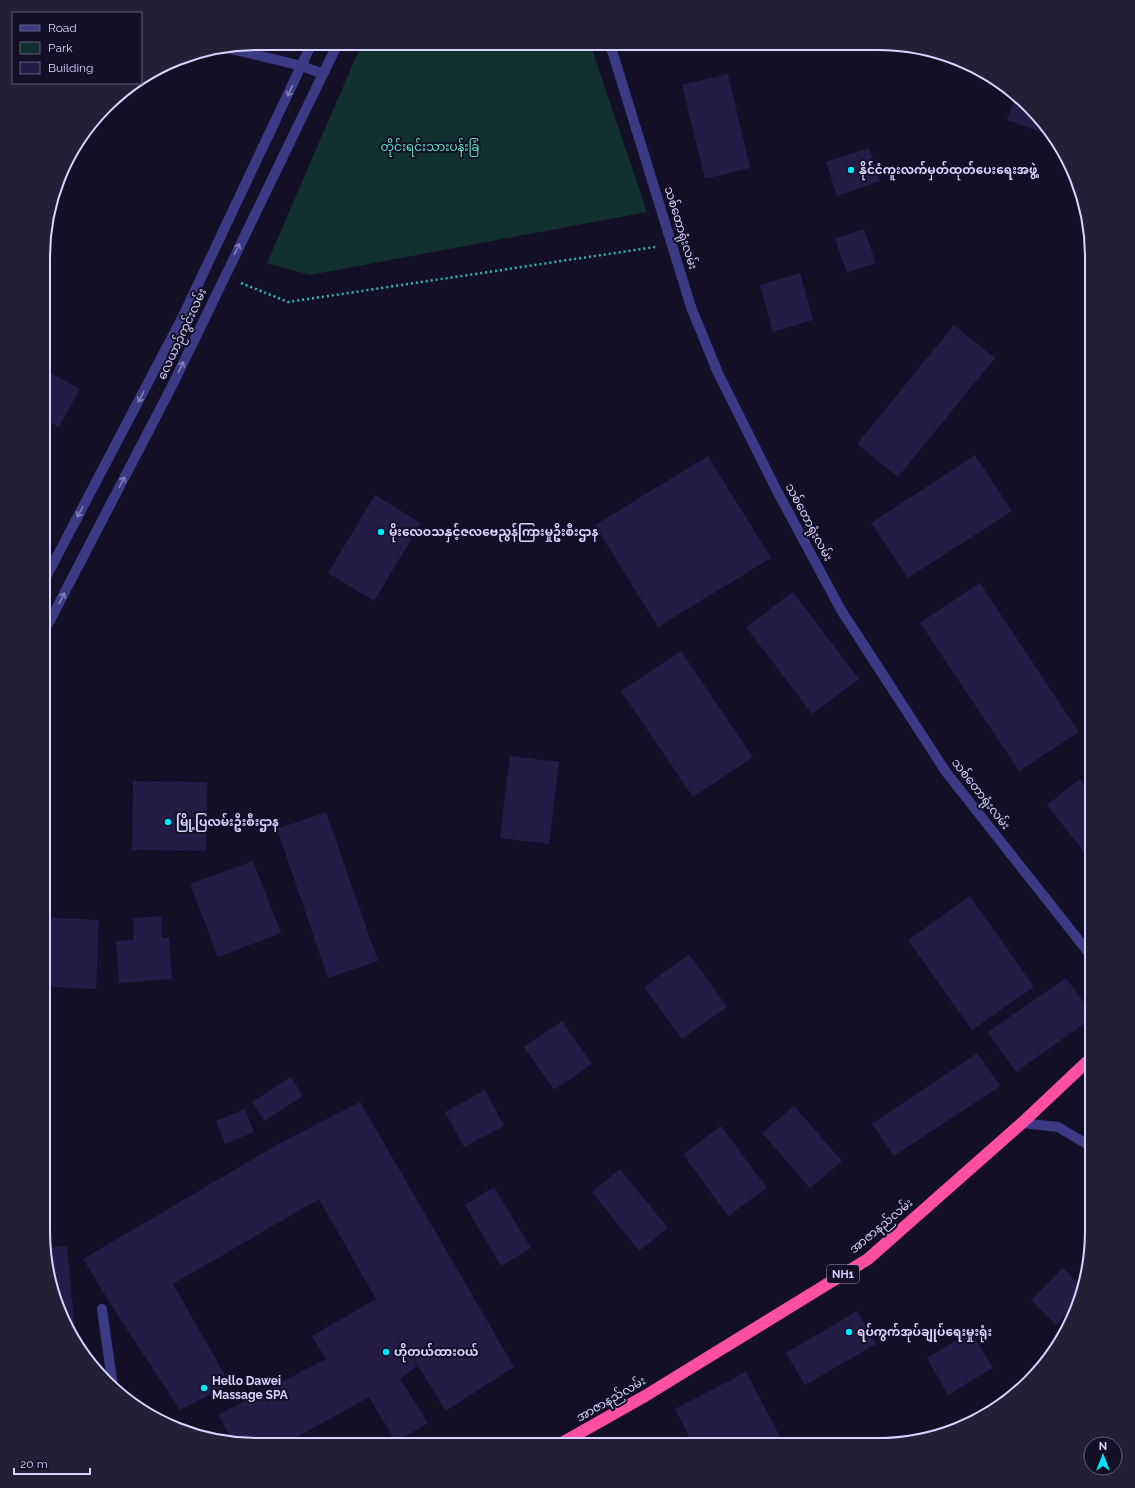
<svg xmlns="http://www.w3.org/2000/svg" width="1135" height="1488" font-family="Raleway,'Noto Sans Myanmar',sans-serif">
  <rect width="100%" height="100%" fill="#130f26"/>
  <path fill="#12302f" d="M362 43 590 44 647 212 310 275 267 263Z"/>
  <path fill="#241b47" d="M728 74 750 168 705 179 682 85Z
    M1016 96 1039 116 1052 136 1007 120Z
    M869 148 880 181 837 196 826 162Z
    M864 229 876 263 847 273 835 239Z
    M800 273 813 320 773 332 760 285Z
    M954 325 995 358 898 477 857 444Z
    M45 370 80 389 59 427 45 419Z
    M975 455 1012 511 908 578 871 523Z
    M708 456 771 558 658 627 595 525Z
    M375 495 421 523 374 601 328 573Z
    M980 583 1079 732 1019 771 920 623Z
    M793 592 859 679 812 714 746 627Z
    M681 651 753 757 693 797 621 691Z
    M510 756 559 762 549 844 500 838Z
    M1080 779 1092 795V862L1047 805Z
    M133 781 207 782 206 851 132 850Z
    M326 812 378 961 328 978 277 829Z
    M253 861 281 933 218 957 190 884Z
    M970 896 1034 987 972 1030 908 940Z
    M161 916 162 938H169L172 979 119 983 116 941 134 940 133 918Z
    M44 917 99 920 96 989 43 987Z
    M689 954 727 1007 682 1039 644 987Z
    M1066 978 1092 1014V1018L1016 1072 988 1032Z
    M562 1021 592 1064 554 1090 524 1047Z
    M977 1053 1000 1086 894 1156 872 1124Z
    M291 1077 303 1096 264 1121 252 1102Z
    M485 1090 504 1126 464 1147 445 1112Z
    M360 1102 514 1367 446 1411 409 1352 417 1367 400 1379 428 1423 396 1442 369 1397 286 1443H234L218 1415 326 1359 312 1336 376 1299 319 1199 173 1284 230 1384 180 1410 120 1319 83 1259 282 1142Z
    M794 1106 842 1161 810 1188 762 1133Z
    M245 1109 254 1132 225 1144 216 1121Z
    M721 1126 767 1188 728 1216 683 1154Z
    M620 1169 668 1228 639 1251 592 1192Z
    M494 1187 531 1248 501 1266 465 1205Z
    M67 1246 76 1343 65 1326 50 1286 45 1248Z
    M1063 1268 1083 1288 1080 1300 1056 1325 1031 1300Z
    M857 1311 876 1344 805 1385 786 1353Z
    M971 1332 993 1368 948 1395 927 1358Z
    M746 1372 783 1442 778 1445 693 1444 675 1409Z"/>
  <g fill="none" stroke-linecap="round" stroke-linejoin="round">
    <path stroke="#2fb8b0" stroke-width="2.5" stroke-dasharray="2 3" stroke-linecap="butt" d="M241 283 288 302 655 247"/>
    <path stroke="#3d3a85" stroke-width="10" d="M610 44 691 307 718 373 776 489 841 610 946 772 1092 957
      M227 48 302 66 323 74
      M44 581 183 316 312 43
      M44 632 172 386 338 43
      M1022 1123 1058 1127 1092 1147
      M102 1309 113 1387"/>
    <path stroke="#ff4fa3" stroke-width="12" d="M560 1444 645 1396 868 1259 1022 1123 1092 1057"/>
  </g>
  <defs><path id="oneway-shaft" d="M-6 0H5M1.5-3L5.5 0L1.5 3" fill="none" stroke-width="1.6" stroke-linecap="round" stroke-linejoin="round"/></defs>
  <g stroke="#837fbc">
    <use href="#oneway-shaft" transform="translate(290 91) rotate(115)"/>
    <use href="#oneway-shaft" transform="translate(237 249) rotate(-64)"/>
    <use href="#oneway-shaft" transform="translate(181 367) rotate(-65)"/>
    <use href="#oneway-shaft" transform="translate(141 397) rotate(118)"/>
    <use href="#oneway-shaft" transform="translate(122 482) rotate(-63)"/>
    <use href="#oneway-shaft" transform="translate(80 512) rotate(118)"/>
    <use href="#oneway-shaft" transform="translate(62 598) rotate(-63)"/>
  </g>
  <g fill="#00e5ff" stroke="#130f26" stroke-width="1.5">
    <circle cx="851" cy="170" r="4"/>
    <circle cx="381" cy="532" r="4"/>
    <circle cx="168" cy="822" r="4"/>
    <circle cx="849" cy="1332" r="4"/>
    <circle cx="386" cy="1352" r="4"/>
    <circle cx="204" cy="1388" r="4"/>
  </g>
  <g text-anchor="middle" stroke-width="4" stroke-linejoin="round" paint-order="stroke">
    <rect fill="#130f26" stroke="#9e99be" stroke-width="1" x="827" y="1265" width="32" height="18" rx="3"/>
    <g font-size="11" font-weight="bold" fill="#d9d4ff">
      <text x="843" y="1278">NH1</text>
    </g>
    <g font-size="12" fill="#5fe0c0" stroke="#130f26">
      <text x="430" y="151">တိုင်းရင်းသားပန်းခြံ</text>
    </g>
    <g font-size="12" font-weight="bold" fill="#d9d4ff" stroke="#130f26" text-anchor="start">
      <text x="859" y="174">နိုင်ငံကူးလက်မှတ်ထုတ်ပေးရေးအဖွဲ့</text>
      <text x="389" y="536">မိုးလေဝသနှင့်ဇလဗေညွန်ကြားမှုဦးစီးဌာန</text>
      <text x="176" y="826">မြို့ပြလမ်းဦးစီးဌာန</text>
      <text x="857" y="1336">ရပ်ကွက်အုပ်ချုပ်ရေးမှုးရုံး</text>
      <text x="394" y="1356">ဟိုတယ်ထားဝယ်</text>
      <text x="212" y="1385">Hello Dawei<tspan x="212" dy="14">Massage SPA</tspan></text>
    </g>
    <g font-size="12" fill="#d9d4ff" stroke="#130f26">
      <text transform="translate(681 228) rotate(73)" y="4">သစ်တောရုံးလမ်း</text>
      <text transform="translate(182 334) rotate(-65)" y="4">လေယာဉ်ကွင်းလမ်း</text>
      <text transform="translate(809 522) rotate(62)" y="4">သစ်တောရုံးလမ်း</text>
      <text transform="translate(981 794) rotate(52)" y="4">သစ်တောရုံးလမ်း</text>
      <text transform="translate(881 1226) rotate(-40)" y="4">အာဇာနည်လမ်း</text>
      <text transform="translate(611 1399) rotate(-30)" y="4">အာဇာနည်လမ်း</text>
    </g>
  </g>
  <path d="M0 0H1135V1488H0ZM257 50H878A207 207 0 0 1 1085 257V1231A207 207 0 0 1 878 1438H257A207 207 0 0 1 50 1231V257A207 207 0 0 1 257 50Z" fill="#231f37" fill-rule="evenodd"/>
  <path fill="none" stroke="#d9d4ff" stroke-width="2" d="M257 50H878A207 207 0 0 1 1085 257V1231A207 207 0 0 1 878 1438H257A207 207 0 0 1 50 1231V257A207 207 0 0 1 257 50Z"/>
  <rect x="12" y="12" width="130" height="72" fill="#130f26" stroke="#625e7d"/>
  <rect x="20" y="25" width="20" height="6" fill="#3d3a85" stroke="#625e7d"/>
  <text x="48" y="32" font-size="12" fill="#d9d4ff">Road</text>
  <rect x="20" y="42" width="20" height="12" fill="#12302f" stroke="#625e7d"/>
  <text x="48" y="52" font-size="12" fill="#d9d4ff">Park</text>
  <rect x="20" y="62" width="20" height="12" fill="#241b47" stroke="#625e7d"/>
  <text x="48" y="72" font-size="12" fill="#d9d4ff">Building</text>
  <g transform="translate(1103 1456)"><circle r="19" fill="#130f26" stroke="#625e7d"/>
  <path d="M0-3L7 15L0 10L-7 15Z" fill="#00e5ff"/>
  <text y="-6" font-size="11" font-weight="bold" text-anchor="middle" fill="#d9d4ff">N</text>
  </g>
  <path d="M14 1468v6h76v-6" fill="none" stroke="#d9d4ff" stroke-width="2"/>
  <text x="20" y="1468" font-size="12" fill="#d9d4ff" stroke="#130f26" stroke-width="3" paint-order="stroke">20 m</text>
</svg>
